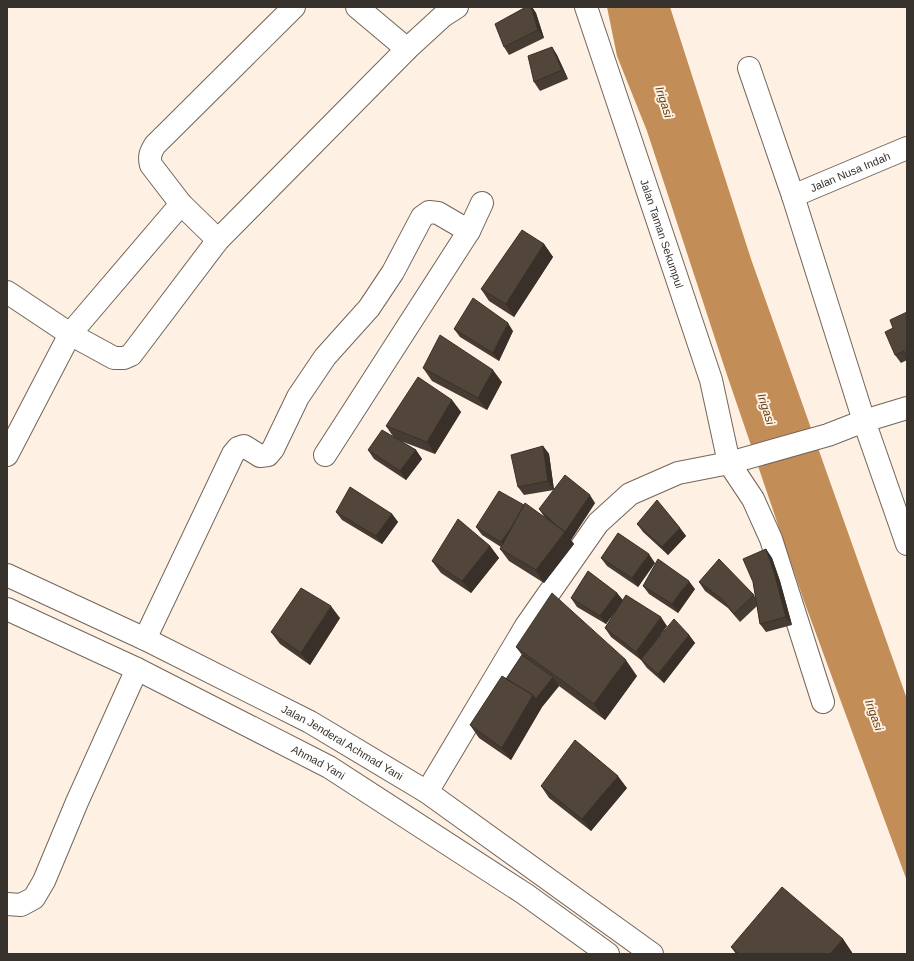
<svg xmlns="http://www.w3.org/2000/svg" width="914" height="961" font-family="Helvetica,sans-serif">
  <rect width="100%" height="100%" fill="#fef0e2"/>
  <path fill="#c28d57" d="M607 7H670L751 259 907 699V881L804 601 726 372 647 131 617 56Z"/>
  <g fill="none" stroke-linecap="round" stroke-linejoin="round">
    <defs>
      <g id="minor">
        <path d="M357 7 407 49"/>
        <path id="s1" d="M586 7 711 380 729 463 753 499 771 539 823 702"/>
        <path d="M749 68 793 196 864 421 907 544"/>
        <path id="s2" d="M793 196 907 148"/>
        <path d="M218 240 181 204 151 165C149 157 150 153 155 145L294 7"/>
        <path d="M7 292 70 334 114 358H124L131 355 218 240 407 49 443 16 457 7"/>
        <path d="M7 455 70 334 181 204"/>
        <path d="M325 455 469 231 482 203"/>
        <path d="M145 639 233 454 238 448 244 446 260 456 268 455 273 449 298 397 325 357 369 308 393 272 422 217 429 212 438 213 469 231"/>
        <path d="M7 904 21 905 34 898 44 881 77 802 137 669"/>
      </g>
      <path id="tertiary" d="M427 792 526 626 598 523 630 494 678 473 729 463 828 435 864 421 907 408"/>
      <g id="trunk">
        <path id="s3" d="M7 575 145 639 310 722 427 792 652 954"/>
        <path id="s4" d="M7 609 137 669 329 767 525 894 608 954"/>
      </g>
    </defs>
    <use href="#minor" stroke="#72665a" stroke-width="24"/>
    <use href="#tertiary" stroke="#72665a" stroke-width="24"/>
    <use href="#trunk" stroke="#72665a" stroke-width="24"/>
    <use href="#minor" stroke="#fff" stroke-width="22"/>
    <use href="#tertiary" stroke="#fff" stroke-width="22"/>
    <use href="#trunk" stroke="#fff" stroke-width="22"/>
  </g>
  <path fill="#473c33" d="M526 7H532L536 13 544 38 509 55 504 47Z
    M552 47 557 55 568 79 540 91 534 82Z
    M544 244 553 257 514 317 489 301 481 289Z
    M907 312V360L901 363 895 355 893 328Z
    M454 329 513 331 499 361 460 337Z
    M423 368 502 382 487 410 432 381Z
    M452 400 461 412 435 454 398 440 416 450 422 459 406 480 374 459 368 450 394 438 386 426Z
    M543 446 549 454 554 490 524 495 518 487Z
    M595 503 571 540 574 544 544 583 509 561 500 549 501 547 482 535 476 527 545 518 539 509Z
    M336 512 392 514 398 522 382 544 342 520Z
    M637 524 680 528 686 536 668 555 643 532Z
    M490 546 499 558 471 593 441 573 432 561Z
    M766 549 772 558 780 581 792 625 766 632 760 624 757 606 740 622 728 608 705 591 699 582 754 595 756 599 753 582Z
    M601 558 655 563 638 587 607 566Z
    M643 586 695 589 678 613 649 594Z
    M617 593 623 600 667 626 657 640 689 635 695 643 664 683 647 668 641 660 611 637 605 628 615 612 606 624 577 607 571 598Z
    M340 618 310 665 280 644 271 632Z
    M516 647 637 676 605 720 559 686 542 707 511 760 479 738 470 725 506 679 522 655Z
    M541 786 627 788 591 831 549 798Z
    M843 939 853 954H736L731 947Z"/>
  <path fill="#393129" d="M531 7H532L536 13 544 38 538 30Z
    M552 47 557 55 568 79 562 70Z
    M544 244 553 257 514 317 506 304Z
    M508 323 513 331 499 361 493 353Z
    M493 370 502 382 487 410 478 398Z
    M452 400 461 412 435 454 427 442Z
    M543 446 549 454 554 490 548 481Z
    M416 450 422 459 406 480 400 471Z
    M590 495 595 503 571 540 574 544 544 583 536 570Z
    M528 507 507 550 501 542Z
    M392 514 398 522 382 544 376 536Z
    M680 528 686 536 668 555 662 547Z
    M490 546 499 558 471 593 462 581Z
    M766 549 772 558 780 581 792 625 786 617Z
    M649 554 655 563 638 587 632 578Z
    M689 581 695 589 678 613 672 604Z
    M617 593 623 601 606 624 600 616Z
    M331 606 340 618 310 665 301 653Z
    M661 617 667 626 641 660 636 652Z
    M689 635 695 643 664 683 658 674Z
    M626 660 637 676 605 720 594 704Z
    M553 677 559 686 542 707 511 760 502 748 533 695Z
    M618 776 627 788 591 831 582 819Z
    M843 939 853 954H830Z"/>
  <path fill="#52463b" stroke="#393129" d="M526 7H531L538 30 504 47 495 24Z
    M552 47 562 70 534 82 528 56Z
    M522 230 544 244 506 304 481 289Z
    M473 298 508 323 493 353 454 329Z
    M907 312V356L906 357 904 351 895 355 885 332 893 328 890 320Z
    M440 335 493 370 478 398 423 368Z
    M418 377 452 400 427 442 386 426Z
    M382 430 416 450 400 471 368 450Z
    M543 446 548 481 518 487 511 455Z
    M565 475 590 495 565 532 557 526 539 509Z
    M350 487 392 514 376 536 336 512Z
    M499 491 524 505 511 528 501 542 476 527Z
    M657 500 680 528 662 547 637 524Z
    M525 503 565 532 536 570 500 549Z
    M458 519 490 546 462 581 432 561Z
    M618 533 649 554 632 578 601 558Z
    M766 549 774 572 786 617 760 624 753 582 743 559Z
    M658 559 689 581 672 604 643 586Z
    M719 559 754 595 734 614 722 599 699 582Z
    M588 571 617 593 600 616 571 598Z
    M301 588 331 606 301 653 271 632Z
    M552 593 626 660 594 704 516 647Z
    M626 595 661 617 636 652 605 628Z
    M674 619 689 635 658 674 641 659Z
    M522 655 553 677 536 699 533 695 506 679Z
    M502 676 533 695 502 748 470 725Z
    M575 740 618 776 582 819 541 786Z
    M782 887 843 939 830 954H739L731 947Z"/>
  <g text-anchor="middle" stroke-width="4" stroke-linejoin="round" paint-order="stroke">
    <g font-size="11" fill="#38322d" stroke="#fef0e2">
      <text dy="4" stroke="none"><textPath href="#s2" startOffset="62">Jalan Nusa Indah</textPath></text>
      <text dy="4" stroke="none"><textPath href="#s1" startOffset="239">Jalan Taman Sekumpul</textPath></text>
      <text dy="4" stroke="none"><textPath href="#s3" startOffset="375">Jalan Jenderal Achmad Yani</textPath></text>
      <text dy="4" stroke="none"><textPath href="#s4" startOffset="347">Ahmad Yani</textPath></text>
    </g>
    <g font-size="12" font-style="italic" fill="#664118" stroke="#fef0e2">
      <text transform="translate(664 102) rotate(72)" y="4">Irigasi</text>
      <text transform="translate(766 409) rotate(72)" y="4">Irigasi</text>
      <text transform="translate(874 715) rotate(70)" y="4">Irigasi</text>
    </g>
  </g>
  <rect width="914" height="961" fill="none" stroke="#38322d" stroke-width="16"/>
</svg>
